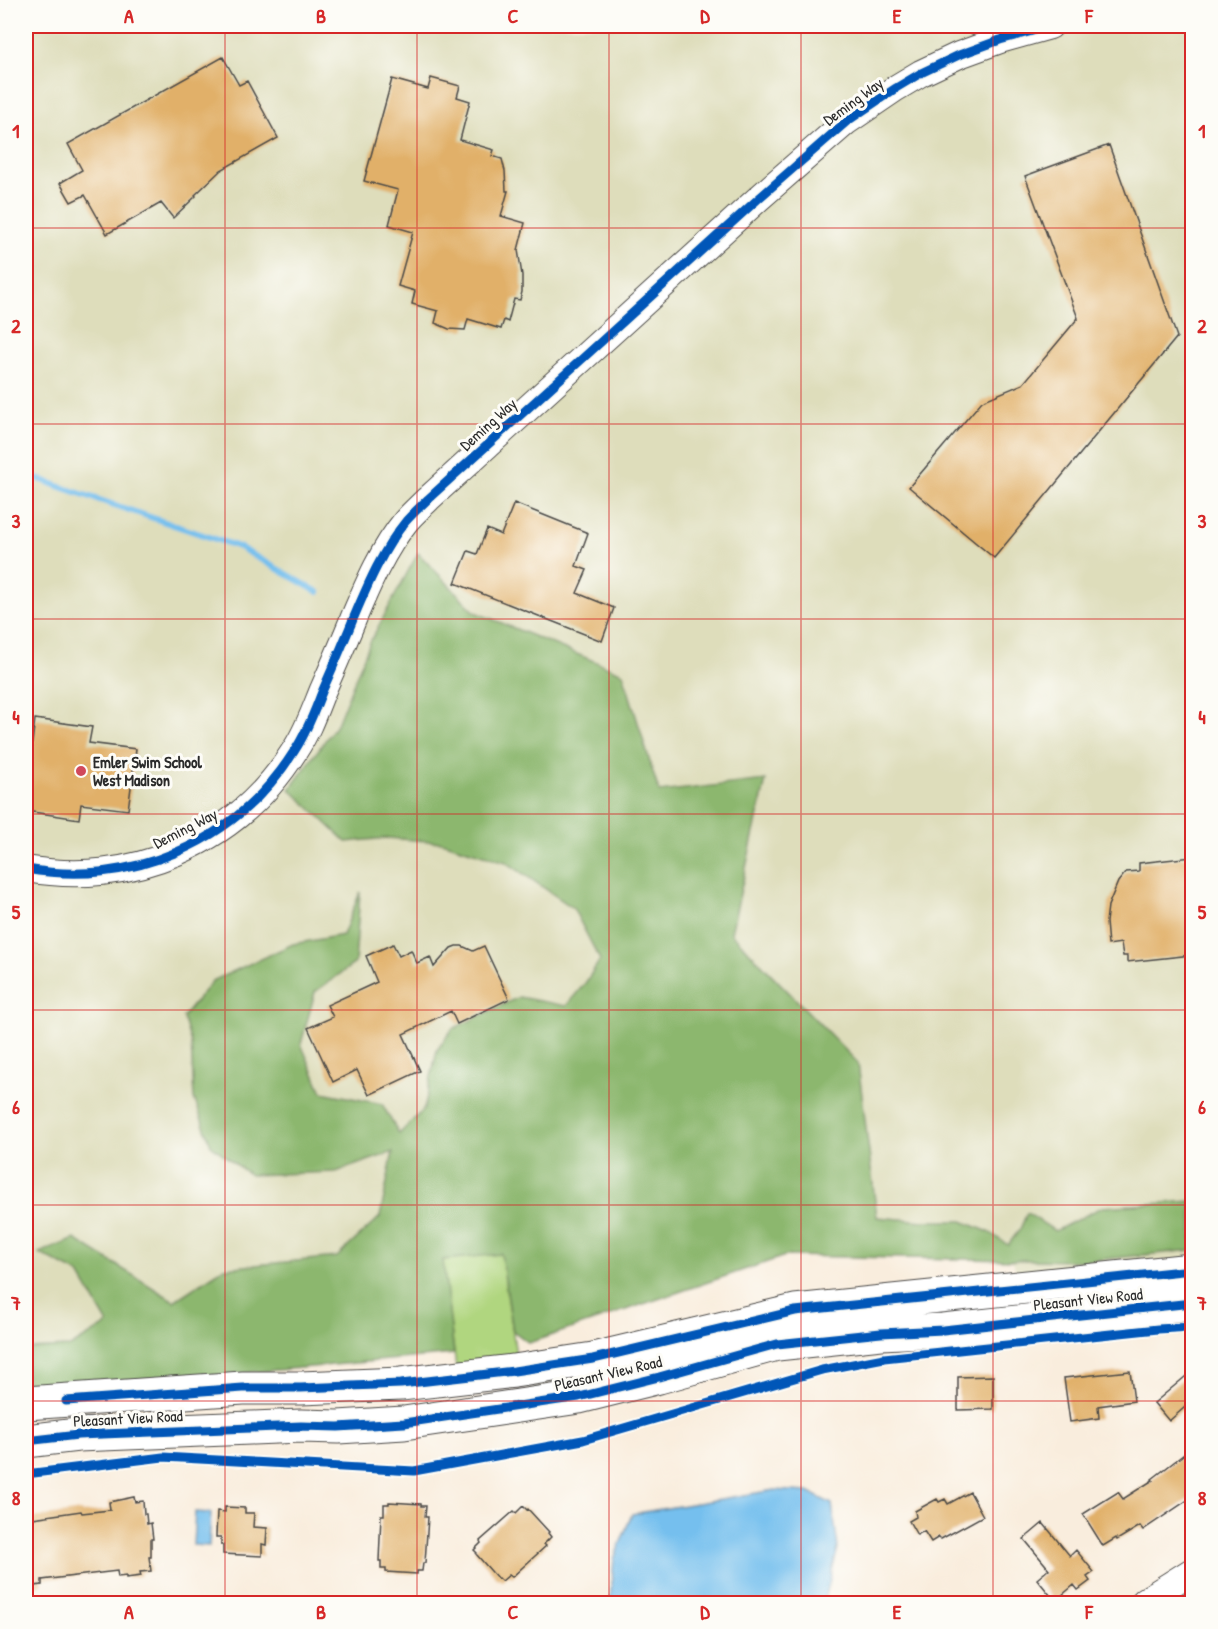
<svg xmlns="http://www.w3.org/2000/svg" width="1218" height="1629" font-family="'Patrick Hand',sans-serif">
  <rect width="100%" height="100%" fill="#fdfcf7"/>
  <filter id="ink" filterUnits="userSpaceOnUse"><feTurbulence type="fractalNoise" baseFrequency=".0167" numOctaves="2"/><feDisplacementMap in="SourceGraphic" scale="12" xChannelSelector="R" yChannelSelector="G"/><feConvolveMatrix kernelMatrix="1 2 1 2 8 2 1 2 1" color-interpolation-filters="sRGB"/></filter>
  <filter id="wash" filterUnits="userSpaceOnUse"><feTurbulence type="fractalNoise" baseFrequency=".008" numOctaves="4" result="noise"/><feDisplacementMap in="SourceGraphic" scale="24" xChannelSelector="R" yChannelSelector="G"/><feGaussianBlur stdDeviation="1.35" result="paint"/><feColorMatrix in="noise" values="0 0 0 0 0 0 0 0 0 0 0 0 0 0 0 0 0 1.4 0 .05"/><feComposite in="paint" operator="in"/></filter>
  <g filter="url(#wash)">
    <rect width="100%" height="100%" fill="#f9eddd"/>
    <path fill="#deddbb" d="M26 26H1192V1258L1017 1274 1008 1246 877 1217 858 1062 419 1180 338 1257 26 1405Z"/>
    <path fill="#b0d67f" stroke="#6e8055" stroke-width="1.5" d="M501 1253 517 1361 456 1367 442 1260Z"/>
    <path fill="#8cb76e" stroke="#5c714c" stroke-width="1.5" d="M418 553 475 612 623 673 659 792 766 780 731 933 858 1063 877 1217 924 1221H962L989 1232 1008 1245 1020 1229 1027 1213 1055 1231 1102 1207 1192 1201V1250L1086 1261 785 1256 529 1343 513 1331 501 1254 443 1260 454 1354 26 1393V1349L70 1347 108 1324 79 1274 39 1253 75 1239 174 1301 224 1268 337 1257 380 1217 393 1152 336 1172 250 1175 211 1145 194 1098 191 1043 183 1017 212 981 293 944 343 935 360 892 355 963 315 992 301 1044 322 1092 382 1104 399 1134 424 1109 437 1050 452 1029 519 997 566 1006 586 982 600 960 573 908 506 862 442 842 387 838 346 842 290 789 337 724 370 642Z"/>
    <path fill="#75bfee" stroke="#50758c" stroke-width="1.5" d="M774 1490 808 1492 832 1504 838 1548 824 1603H610L614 1559 632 1514Z
      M195 1512 211 1513 209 1546 193 1545Z"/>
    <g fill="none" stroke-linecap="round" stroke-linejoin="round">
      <path stroke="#75bfee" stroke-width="6" d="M26 474 58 486 239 547 318 592"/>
    </g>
    <g id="blocks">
      <path fill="#e1b069" d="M223 57 239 85 247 81 278 138 221 170 195 195 196 196 173 218 161 203 107 234 85 195 71 202 60 183 82 170 68 144Z
        M431 78 460 86 457 97 470 101 460 140 494 150 492 156 502 159 505 171 506 191H508L501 216 525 223 518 250 522 275V292L520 300 514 299 508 322 504 320 501 329 468 319 465 330 449 329 435 323 438 311 412 304 415 291 398 286 413 232 389 225 398 190 364 181 392 79 428 89Z
        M1109 145 1177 337 994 558 909 487 982 401 1023 384 1078 318 1025 176Z
        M514 503 588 533 576 566 587 570 577 593 614 608 602 641 455 583 468 551 477 554 487 529 501 535Z
        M35 719 92 727 89 743 136 749 128 810 81 804 79 819 26 811V792Z
        M1192 857V955L1127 962V956H1123L1121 943 1108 945 1106 922 1108 906 1118 882 1126 872 1139 871V863Z
        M393 944 399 956 411 950 417 963 430 957 434 967 451 948 456 946H462L473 951 484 946 509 999 457 1024 451 1011 403 1034 420 1071 369 1095 357 1070 333 1082 308 1028 333 1017 327 1005 377 982 366 956Z
        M1130 1371 1134 1401 1098 1406 1099 1418 1070 1422 1064 1378Z
        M1192 1371V1401L1169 1421 1154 1403Z
        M993 1376V1409L958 1410V1377Z
        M1192 1448V1497L1143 1530 1140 1526 1117 1540 1116 1538 1103 1546 1083 1514 1118 1492 1123 1499 1153 1480 1152 1479Z
        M970 1492 983 1516 941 1539 939 1537 931 1542 924 1531 917 1535 909 1521 916 1517 915 1511 937 1499 939 1502 945 1499 948 1504Z
        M134 1497 135 1502 143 1501 144 1514H146L147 1524 151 1523 153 1539H151V1557H149L151 1571 140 1572 141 1576 126 1578V1576L118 1577 117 1571 42 1580V1585L26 1587V1519L81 1511 82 1513 110 1510 109 1502Z
        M389 1502 421 1504V1506H426L425 1517H428L425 1563H423L422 1571H417V1574L386 1572V1569H381V1561H379L381 1515H384V1504H389Z
        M523 1506 527 1510 528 1509 549 1532 548 1533 551 1537 544 1544 546 1546 524 1566 512 1577 509 1575 502 1581 499 1578 498 1579 476 1554 477 1553 474 1550 481 1543 480 1541 514 1511 516 1513Z
        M225 1507 245 1508V1513H254L253 1527 267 1528 266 1545 262 1544V1556L223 1554V1545H221V1537H216L217 1511 225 1512Z
        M1043 1523 1070 1556 1076 1550 1094 1572 1087 1577 1090 1581 1078 1590 1074 1585 1055 1601 1037 1579 1049 1569 1024 1539Z"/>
    </g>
  </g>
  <g filter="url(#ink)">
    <use href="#blocks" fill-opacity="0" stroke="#4a4846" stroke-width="1.5"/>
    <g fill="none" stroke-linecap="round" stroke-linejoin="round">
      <defs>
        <path id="minor" d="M26 869C79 878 127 873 177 852 226 831 266 796 295 750 307 732 314 712 322 692 333 667 344 642 354 617 368 584 383 549 406 521 413 513 421 506 428 499L758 199 846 122 896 88 921 73 959 55 1000 40 1050 26
          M1142 1604 1146 1600 1192 1571"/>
        <path id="major" d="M26 1403 243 1388H301L401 1384 514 1371 593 1359 795 1311 1192 1270
          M26 1441 78 1435 301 1426 338 1427 404 1423 579 1397 659 1377 777 1344 881 1333 943 1330 1192 1303"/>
      </defs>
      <use href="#minor" stroke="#4a4846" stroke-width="28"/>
      <use href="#major" stroke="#4a4846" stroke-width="35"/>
      <use href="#minor" stroke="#fff" stroke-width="26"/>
      <use href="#major" stroke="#fff" stroke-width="33"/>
      <defs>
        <path id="cycleway" d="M26 869C79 878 127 873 177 852 226 831 266 796 295 750 307 732 314 712 322 692 333 667 344 642 354 617 368 584 383 549 406 521 413 513 421 506 428 499L758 199 846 122 896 88 921 73 959 55 1000 40 1050 26
          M66 1401 243 1388H301L401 1384 514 1371 593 1359 795 1311 1192 1270
          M26 1441 78 1435 301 1426 338 1427 404 1423 579 1397 659 1377 777 1344 881 1333 943 1330 1192 1303
          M26 1474 163 1457 414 1471 583 1440 822 1370 884 1358 1158 1329 1192 1327"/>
      </defs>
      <use href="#cycleway" stroke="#fdfcf7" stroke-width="13"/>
      <use href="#cycleway" stroke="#0057b8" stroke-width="9"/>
    </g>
  </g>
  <path fill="none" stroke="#d62828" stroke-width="1.5" stroke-opacity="0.55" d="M225 26V1604M417 26V1604M609 26V1604M801 26V1604M993 26V1604M26 228H1192M26 424H1192M26 619H1192M26 814H1192M26 1010H1192M26 1205H1192M26 1401H1192"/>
  <circle fill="#d1495b" stroke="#fdfcf7" stroke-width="2" cx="81" cy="771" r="6"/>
  <g text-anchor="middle" stroke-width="6" stroke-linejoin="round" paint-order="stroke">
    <g font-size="16" fill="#2b2b2b" stroke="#fdfcf7">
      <text transform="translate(853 101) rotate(-36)" y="6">Deming Way</text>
      <text transform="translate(488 424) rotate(-42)" y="6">Deming Way</text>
      <text transform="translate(185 828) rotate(-27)" y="6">Deming Way</text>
      <text transform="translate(1088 1299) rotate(-6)" y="6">Pleasant View Road</text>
      <text transform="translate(608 1373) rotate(-13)" y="6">Pleasant View Road</text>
      <text transform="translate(128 1418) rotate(-3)" y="6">Pleasant View Road</text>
    </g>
    <g font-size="16" font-weight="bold" fill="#2b2b2b" stroke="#fdfcf7" text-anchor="start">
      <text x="93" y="768">Emler Swim School<tspan x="93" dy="18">West Madison</tspan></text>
    </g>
  </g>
  <rect width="1218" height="1629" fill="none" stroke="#fdfcf7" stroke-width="66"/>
  <rect x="33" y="33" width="1152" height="1563" fill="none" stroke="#d62828" stroke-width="2"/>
  <g font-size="20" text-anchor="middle" font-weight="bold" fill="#d62828">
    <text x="129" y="23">A</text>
    <text x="321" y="23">B</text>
    <text x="513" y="23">C</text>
    <text x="705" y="23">D</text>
    <text x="897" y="23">E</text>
    <text x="1089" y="23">F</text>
    <text x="16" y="138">1</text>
    <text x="1202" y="138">1</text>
    <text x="16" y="333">2</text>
    <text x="1202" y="333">2</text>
    <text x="16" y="528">3</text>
    <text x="1202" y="528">3</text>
    <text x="16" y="724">4</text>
    <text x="1202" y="724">4</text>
    <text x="16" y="919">5</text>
    <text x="1202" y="919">5</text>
    <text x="16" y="1114">6</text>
    <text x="1202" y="1114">6</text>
    <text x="16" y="1310">7</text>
    <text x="1202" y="1310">7</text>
    <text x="16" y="1505">8</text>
    <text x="1202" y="1505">8</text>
    <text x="129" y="1619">A</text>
    <text x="321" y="1619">B</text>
    <text x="513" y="1619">C</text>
    <text x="705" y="1619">D</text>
    <text x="897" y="1619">E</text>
    <text x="1089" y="1619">F</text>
  </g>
</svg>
